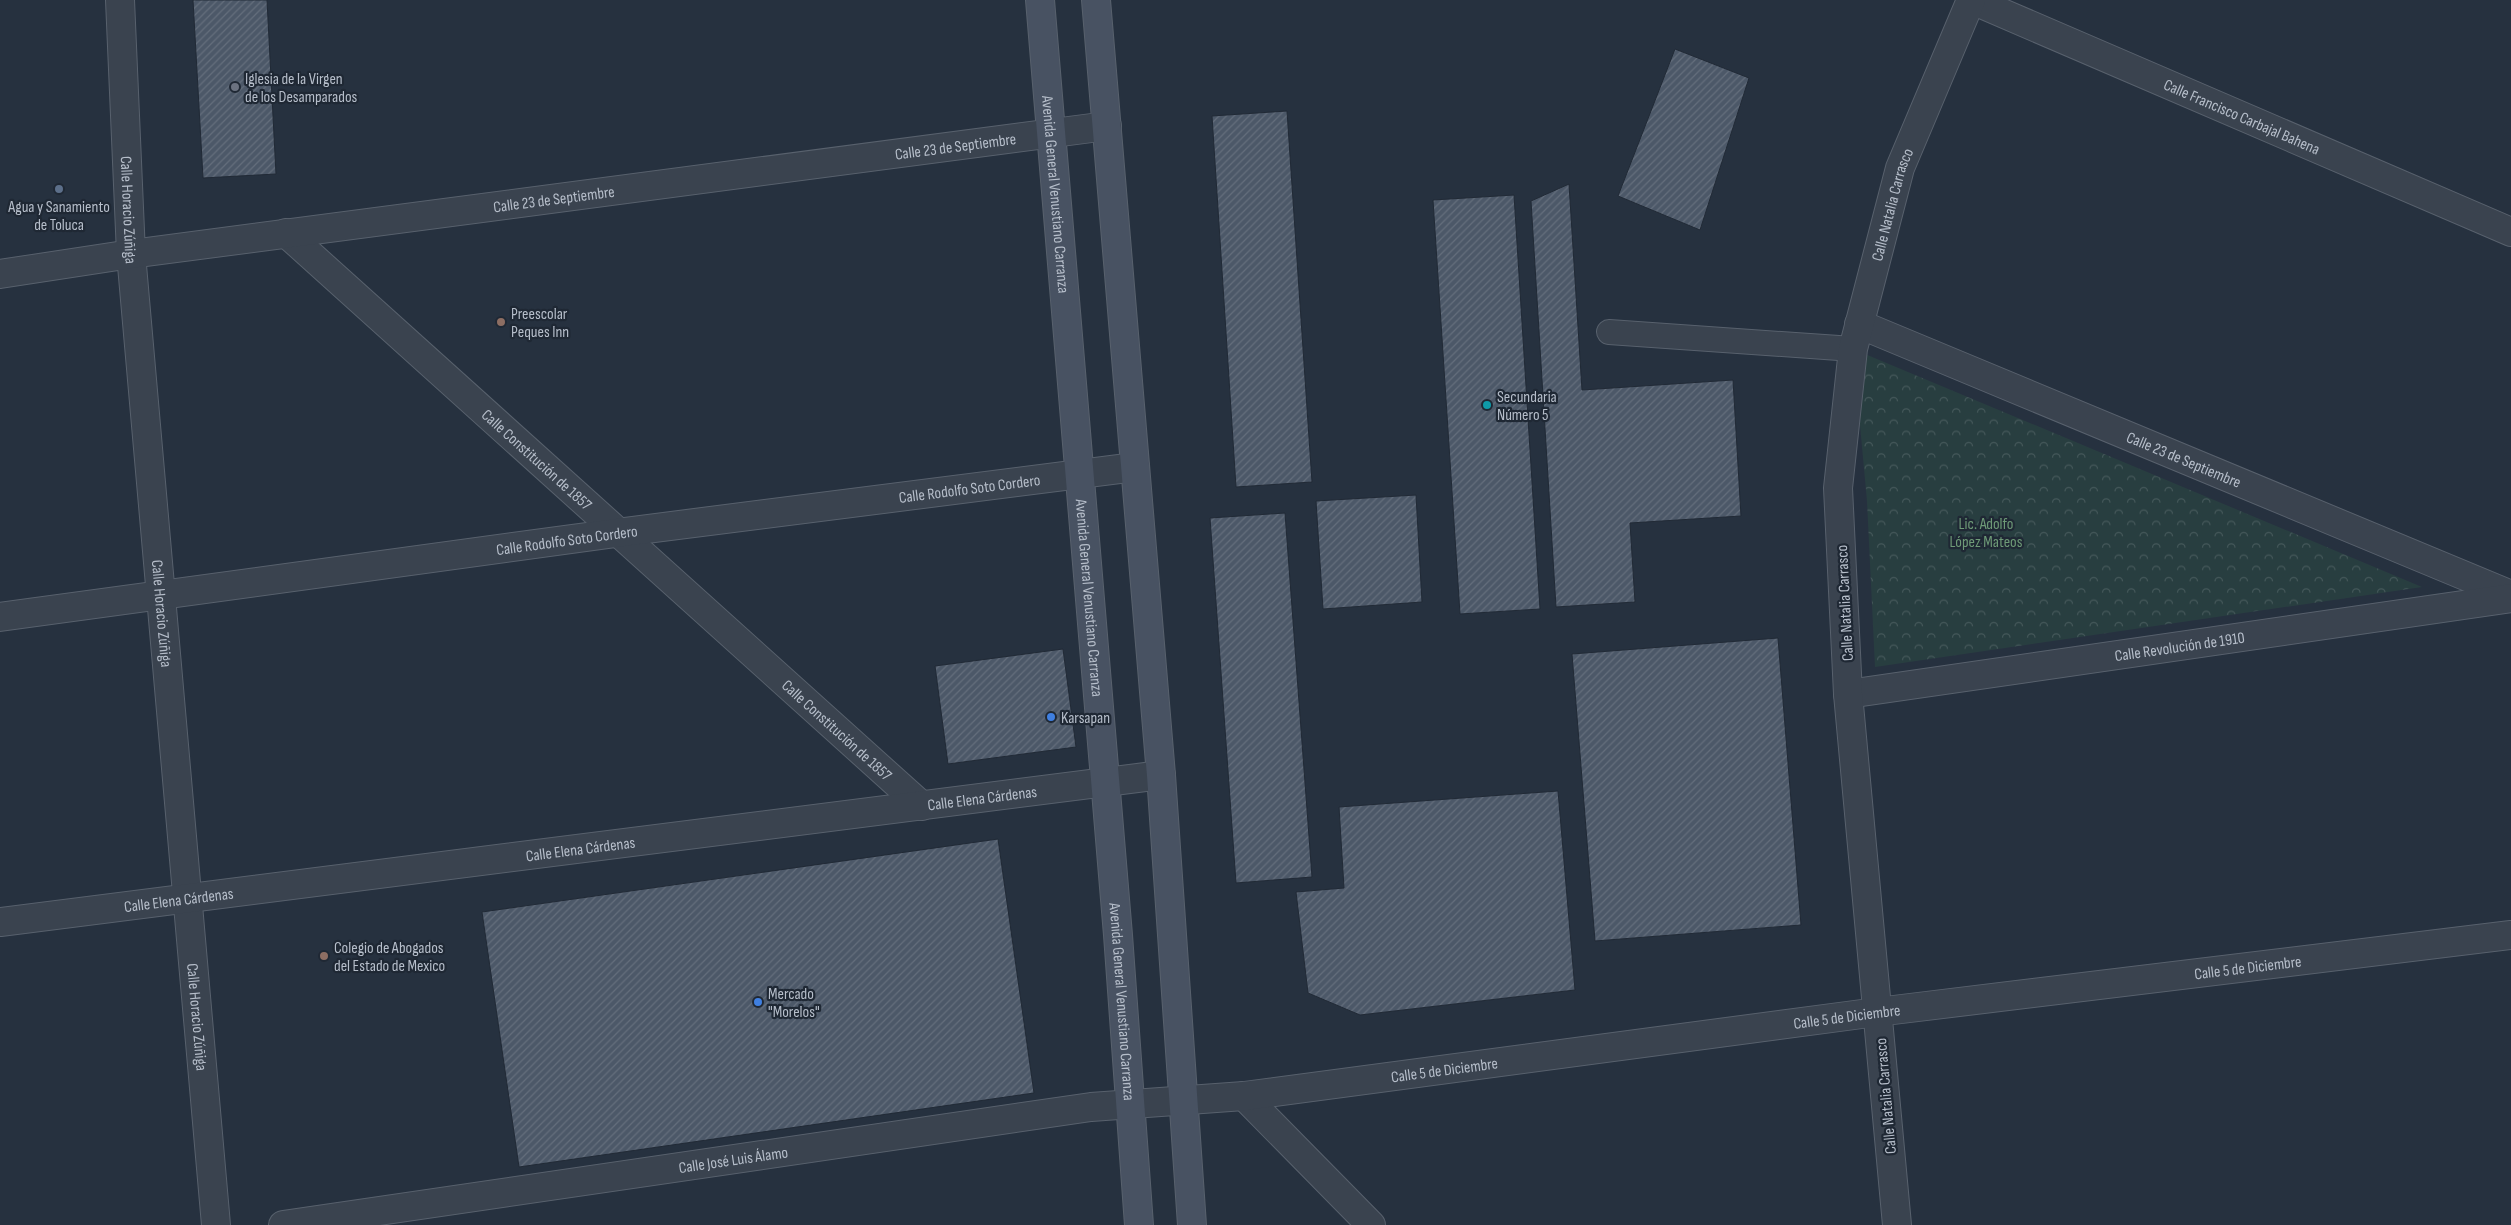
<svg xmlns="http://www.w3.org/2000/svg" width="2511" height="1225" font-family="'Sofia Sans Condensed',sans-serif">
  <defs>
    <pattern id="park-crowns" width="20" height="18" patternUnits="userSpaceOnUse" patternTransform="scale(1.25)"><rect width="20" height="18" fill="#283e40"/><path d="M2 6a3 3 0 1 1 6 0M12 15a3 3 0 1 1 6 0" fill="none" stroke="#45585a"/></pattern>
    <pattern id="building-hatch" width="6" height="6" patternUnits="userSpaceOnUse" patternTransform="scale(1.25)"><rect width="6" height="6" fill="#4c5868"/><path d="M-1 1l2-2M0 6l6-6M5 7l2-2" fill="none" stroke="#646e7c"/></pattern>
  </defs>
  <rect width="100%" height="100%" fill="#26313f"/>
  <path fill="url(#park-crowns)" d="M1853 349 2422 587 1875 667 1867 501Z"/>
  <path fill="url(#building-hatch)" stroke="#212a36" d="M193 0H267L276 174 203 178Z
    M1675 49 1749 78 1700 230 1618 196Z
    M1287 111 1312 482 1236 487 1212 116Z
    M1569 184 1582 390 1733 380 1741 516 1630 523 1635 602 1556 607 1531 201Z
    M1514 195 1540 609 1460 614 1433 200Z
    M1416 495 1422 602 1323 609 1316 501Z
    M1285 513 1312 877 1236 883 1210 518Z
    M1778 638 1801 925 1595 941 1572 654Z
    M1063 649 1076 747 948 764 935 666Z
    M1558 791 1575 990 1360 1015 1308 993 1296 892 1344 888 1339 807Z
    M998 839 1034 1093 519 1167 482 912Z"/>
  <g fill="none" stroke-linecap="round" stroke-linejoin="round">
    <defs>
      <path id="lane" d="M1609 332 1853 349"/>
      <g id="street">
        <path id="s1" d="M120 0 131 254 216 1225"/>
        <path id="s2" d="M1972 0 2511 232"/>
        <path id="s3" d="M286 233 922 806"/>
        <path id="s4" d="M0 274 131 254 1107 126"/>
        <path id="s5" d="M1859 324 2511 595"/>
        <path id="s6" d="M0 617 616 533 1135 467"/>
        <path id="s7" d="M1848 694 2511 598"/>
        <path id="s8" d="M0 922 1161 775"/>
        <path d="M1244 1096 1371 1225"/>
        <path id="s9" d="M283 1225 1091 1107 1244 1096 1877 1012 2511 935"/>
        <path id="s10" d="M1897 1225 1848 694 1838 488 1853 349 1900 168 1971 0"/>
      </g>
      <g id="secondary">
        <path id="s11" d="M1040 0 1118 935 1139 1225"/>
        <path d="M1096 0 1161 775 1192 1225"/>
      </g>
    </defs>
    <use href="#lane" stroke="#58616d" stroke-width="26"/>
    <use href="#street" stroke="#58616d" stroke-width="30"/>
    <use href="#secondary" stroke="#58616d" stroke-width="30"/>
    <use href="#lane" stroke="#3a434f" stroke-width="24"/>
    <use href="#street" stroke="#3a434f" stroke-width="28"/>
    <use href="#secondary" stroke="#485262" stroke-width="28"/>
  </g>
  <circle fill="#6b7280" stroke="#1f2834" stroke-width="2" cx="235" cy="87" r="5"/>
  <circle fill="#5c6f8a" stroke="#1f2834" stroke-width="2" cx="59" cy="189" r="5"/>
  <g fill="#8d6e63" stroke="#1f2834" stroke-width="2">
    <circle cx="501" cy="322" r="5"/>
    <circle cx="324" cy="956" r="5"/>
  </g>
  <circle fill="#0f9aa8" stroke="#1f2834" stroke-width="2" cx="1487" cy="405" r="5"/>
  <g fill="#3f7fe0" stroke="#1f2834" stroke-width="2">
    <circle cx="1051" cy="717" r="5"/>
    <circle cx="758" cy="1002" r="5"/>
  </g>
  <g text-anchor="middle" stroke-width="4.5" stroke-linejoin="round" paint-order="stroke">
    <g font-size="16" fill="#b6beca" stroke="#1f2834" text-anchor="start">
      <text x="245" y="84">Iglesia de la Virgen<tspan x="245" dy="18">de los Desamparados</tspan></text>
      <text x="59" y="212" text-anchor="middle">Agua y Sanamiento<tspan x="59" dy="18">de Toluca</tspan></text>
      <text x="511" y="319">Preescolar<tspan x="511" dy="18">Peques Inn</tspan></text>
      <text x="1497" y="402">Secundaria<tspan x="1497" dy="18">Número 5</tspan></text>
      <text x="1061" y="723">Karsapan</text>
      <text x="334" y="953">Colegio de Abogados<tspan x="334" dy="18">del Estado de Mexico</tspan></text>
      <text x="768" y="999">Mercado<tspan x="768" dy="18">"Morelos"</tspan></text>
    </g>
    <g font-size="16" fill="#b6beca" stroke="#1f2834">
      <text dy="6" stroke="none"><textPath href="#s2" startOffset="294">Calle Francisco Carbajal Bahena</textPath></text>
      <text dy="6" stroke="none"><textPath href="#s4" startOffset="964">Calle 23 de Septiembre</textPath></text>
      <text dy="6" stroke="none"><textPath href="#s11" startOffset="195">Avenida General Venustiano Carranza</textPath></text>
      <text dy="6" stroke="none"><textPath href="#s4" startOffset="559">Calle 23 de Septiembre</textPath></text>
      <text dy="6" stroke="none"><textPath href="#s10" startOffset="1029">Calle Natalia Carrasco</textPath></text>
      <text dy="6" stroke="none"><textPath href="#s1" startOffset="210">Calle Horacio Zúñiga</textPath></text>
      <text dy="6" stroke="none"><textPath href="#s5" startOffset="352">Calle 23 de Septiembre</textPath></text>
      <text dy="6" stroke="none"><textPath href="#s3" startOffset="338">Calle Constitución de 1857</textPath></text>
      <text dy="6" stroke="none"><textPath href="#s6" startOffset="978">Calle Rodolfo Soto Cordero</textPath></text>
      <text dy="6" stroke="none"><textPath href="#s6" startOffset="572">Calle Rodolfo Soto Cordero</textPath></text>
      <text dy="6" stroke="none"><textPath href="#s11" startOffset="600">Avenida General Venustiano Carranza</textPath></text>
      <text transform="translate(1844 603) rotate(-93)" y="6">Calle Natalia Carrasco</text>
      <text dy="6" stroke="none"><textPath href="#s1" startOffset="615">Calle Horacio Zúñiga</textPath></text>
      <text dy="6" stroke="none"><textPath href="#s7" startOffset="335">Calle Revolución de 1910</textPath></text>
      <text dy="6" stroke="none"><textPath href="#s3" startOffset="742">Calle Constitución de 1857</textPath></text>
      <text dy="6" stroke="none"><textPath href="#s8" startOffset="990">Calle Elena Cárdenas</textPath></text>
      <text dy="6" stroke="none"><textPath href="#s8" startOffset="585">Calle Elena Cárdenas</textPath></text>
      <text dy="6" stroke="none"><textPath href="#s8" startOffset="180">Calle Elena Cárdenas</textPath></text>
      <text dy="6" stroke="none"><textPath href="#s9" startOffset="1982">Calle 5 de Diciembre</textPath></text>
      <text dy="6" stroke="none"><textPath href="#s11" startOffset="1005">Avenida General Venustiano Carranza</textPath></text>
      <text dy="6" stroke="none"><textPath href="#s1" startOffset="1020">Calle Horacio Zúñiga</textPath></text>
      <text dy="6" stroke="none"><textPath href="#s9" startOffset="1578">Calle 5 de Diciembre</textPath></text>
      <text dy="6" stroke="none"><textPath href="#s9" startOffset="1172">Calle 5 de Diciembre</textPath></text>
      <text transform="translate(1885 1096) rotate(-95)" y="6">Calle Natalia Carrasco</text>
      <text dy="6" stroke="none"><textPath href="#s9" startOffset="455">Calle José Luis Álamo</textPath></text>
    </g>
    <g font-size="16" fill="#6e9a77" stroke="#1f2834">
      <text x="1986" y="529">Lic. Adolfo<tspan x="1986" dy="18">López Mateos</tspan></text>
    </g>
  </g>
</svg>
